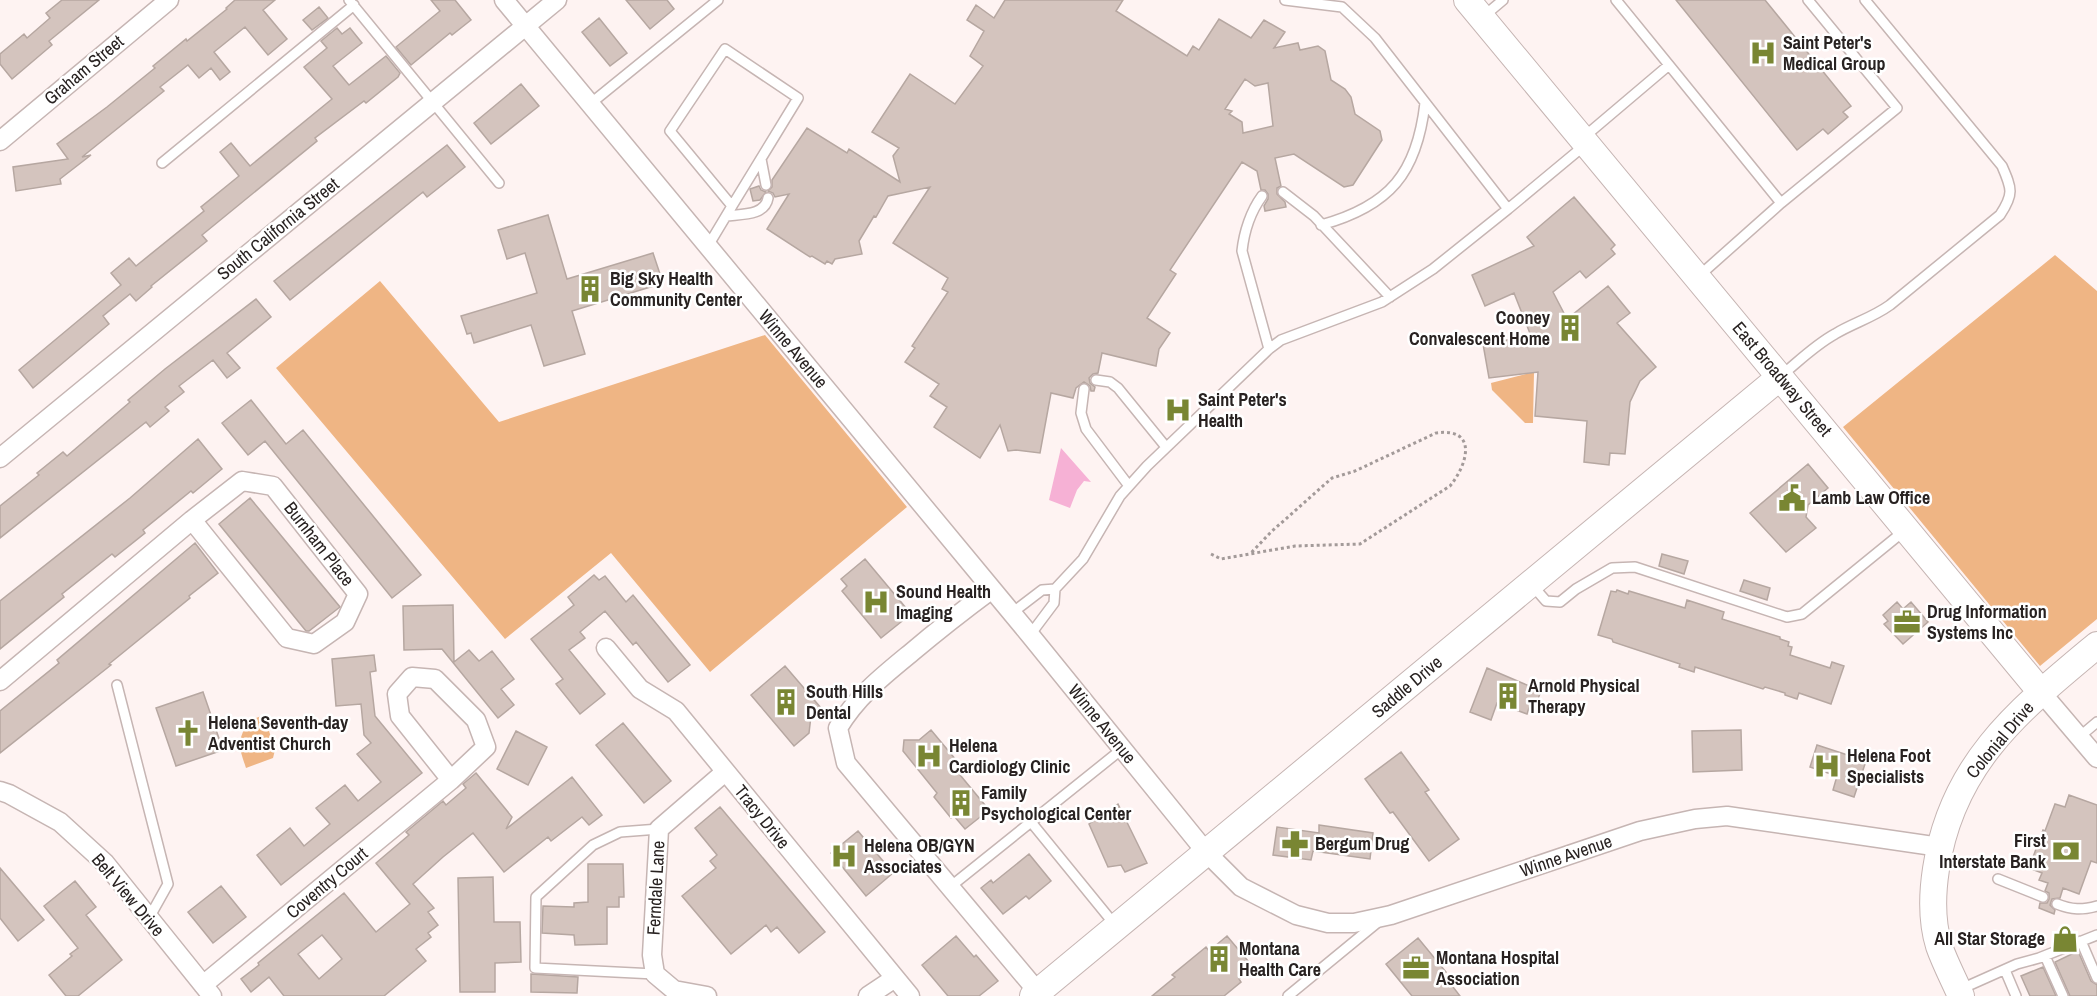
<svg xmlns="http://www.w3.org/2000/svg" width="2097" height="996" font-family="'Archivo Narrow',sans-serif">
  <rect width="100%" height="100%" fill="#fef3f2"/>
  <path fill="#efb584" d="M2055 255 2097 291V619L2040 666 1843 427Z
    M380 281 499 422 765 335 907 507 710 672 611 553 505 639 276 368Z
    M1534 372 1533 423H1525L1492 390 1491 383Z
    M264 715 275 750 273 758 246 768C238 744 237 744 248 721Z"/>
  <path fill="#f6b1d5" d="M1061 448 1091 482 1084 481 1077 490 1070 508 1049 500Z"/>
  <path fill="#d4c4be" stroke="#b6a7a1" stroke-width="1.5" fill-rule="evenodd" d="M62 0H99L49 41 52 45 12 79 0 64V54L24 34 27 38 50 18 46 13Z
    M235 0H275L263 10 287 39 268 55 245 27 214 52 230 72 220 80 211 68 199 78 188 65 160 87 164 91 82 157 91 155 60 179 61 184 16 191 13 167 68 159 57 144 107 107 155 68 153 66 186 39 187 41 227 9 226 8Z
    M431 0H455L471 20 452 35 450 33 411 65 396 47 440 11Z
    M626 0H667L674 9 650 29Z
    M1005 0H1123L1116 11 1187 56 1193 46 1199 50 1219 19 1251 38 1264 20 1285 32 1274 48 1298 43 1300 50 1318 46 1325 51 1331 80 1345 89 1351 97 1355 114 1380 131 1382 140 1353 185 1344 187 1294 154 1275 158 1281 186 1277 188V194L1285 202 1286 207 1265 211 1264 206 1268 199V194L1265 190H1261L1257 171 1242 162 1170 270 1176 274 1147 318 1170 333 1159 349 1156 366 1102 353 1098 373 1093 374 1089 378 1090 383 1095 387 1094 391H1091L1090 386 1084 382 1076 388 1073 398 1051 393 1040 453 1016 450 1008 451 1000 425 980 458 934 427 947 407 930 396 939 384 905 362 915 348 912 346 948 292 942 289 948 278 893 243 930 187 888 196 876 217 874 216 859 241 862 254 835 259 832 264 827 261 825 264 812 256 810 257 767 229 789 194 775 197 773 193 768 191 772 187V180L807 128 847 153 849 149 900 182 893 156 899 148 872 132 910 74 955 104 983 66 970 56 984 31 967 20 976 5 994 18ZM1245 79 1255 86 1268 83 1273 126 1243 133 1242 122 1229 114 1232 111 1225 109Z
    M1676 0H1765L1851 106 1843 112 1848 117 1828 134 1823 129 1797 150Z
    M319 7 328 18 312 30 303 20Z
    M599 18 627 53 610 66 582 32Z
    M337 28 342 34 350 28 362 43 333 66 349 85 386 56 400 73 398 77 366 103 364 101 315 138 317 141 202 235 207 241 151 286 152 287 136 301 130 294 103 316 109 324 33 388 19 370 121 285 111 273 129 258 136 266 204 211 201 207 239 176 220 152 231 143 250 166 332 99 304 67 327 48 321 41Z
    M521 84 539 106 491 144 474 123Z
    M447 145 465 167 427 197 423 192 290 300 274 281Z
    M759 186 761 190 766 192 760 200 753 201 750 189Z
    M1574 197 1615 245 1611 249 1615 254 1586 278 1580 271 1553 292 1567 319 1608 286 1630 313 1617 323 1656 367 1640 381 1630 402 1625 454 1610 453 1609 465 1584 462 1587 421 1535 416 1538 372 1489 378 1483 344 1531 336 1514 293 1485 306 1472 275 1534 246 1527 237Z
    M548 215 567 279 653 253 660 274 654 276 657 285 572 311 585 354 544 366 531 325 474 343 471 333 467 334 461 316 537 293 525 253 507 259 498 230Z
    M256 299 271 317 227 353 240 368 227 378 213 360 179 386 184 392 165 407 169 411 150 427 146 422 0 538V506L39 475 37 473 63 452 67 456 130 402 128 400 165 369Z
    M251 400 286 444 303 430 421 575 392 598 265 441 248 455 222 423Z
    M198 439 222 469 193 493 191 491 143 530 145 533 115 557 112 554 62 594 64 597 0 649V601L130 498Z
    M1808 464 1828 488 1808 505 1806 517 1816 528 1786 552 1750 513Z
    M250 498 340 607 309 631H306L219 524Z
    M195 543 218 573 189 596 190 598 109 664 111 665 0 753V711L59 663 57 660Z
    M1662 554 1688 561 1684 574 1659 566Z
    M865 559 911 614 881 638 842 591 847 586 841 579Z
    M594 575 599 580 605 576 626 602 633 595 690 665 668 682 636 642 633 645 605 611 580 632 585 638 569 650 605 694 580 714 556 684 563 679 531 639 574 605 568 597Z
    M1744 580 1770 588 1767 600 1740 591Z
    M1617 590 1628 594 1629 591 1685 608 1687 600 1724 612 1722 619 1780 637V639L1789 642 1788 646 1792 647 1790 655 1830 668 1832 662 1844 666 1831 704 1799 693 1797 699 1785 695V693L1765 687 1763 689 1695 667 1694 672 1679 667 1680 664 1613 642 1612 639 1598 635 1611 591 1616 592Z
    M1897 602 1903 609 1911 602 1928 622 1903 644 1884 624 1888 621 1883 615Z
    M453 605 454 662 469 650 479 661 492 651 514 679 501 689 514 705 498 718 442 649 404 650 403 606Z
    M374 655 376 671 370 672 375 716 422 773 281 885 257 855 290 828 304 846 330 824 316 808 345 785 358 801 381 782 357 754 371 743 364 735 361 704 336 706 332 659Z
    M785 666 821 708 811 716 809 733 794 746 751 695Z
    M1487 668 1541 691 1535 707 1530 705 1527 714 1497 703 1491 720 1470 712Z
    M203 692 223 750 176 766 156 708Z
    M623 723 671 781 644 803 596 745Z
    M931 730 956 760 951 764 989 810 965 829 954 816 951 818 934 797 937 793 903 751 904 740H919Z
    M1741 730 1742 770 1693 772 1692 731Z
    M516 731 547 747 528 785 497 769Z
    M1817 745 1866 761 1854 797 1833 790 1837 776 1810 767Z
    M1401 752 1429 790 1425 792 1459 839 1429 861 1393 812 1390 813 1365 779Z
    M476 773 512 817 506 829 572 777 602 815 589 825 582 817 551 841 548 837 504 872 473 833 443 857 413 884 434 908 428 912 438 925 428 933 431 937 416 949 426 961 384 996H284L269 977 251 992 241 979 259 965 258 963 344 893 376 932 410 904 376 863 409 835 406 832 443 801 446 805 466 788 463 784ZM322 935 342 959 319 979 298 954Z
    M2069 795 2097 805V863L2091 861 2079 894 2063 888 2060 898 2052 899 2050 905 2055 910 2054 914 2039 908 2040 903H2047L2049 899V893L2045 891 2048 883 2039 880 2042 873 2029 868 2043 830 2045 831 2055 804 2065 807Z
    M1118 804 1147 863 1125 872 1121 865 1108 867 1089 824Z
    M720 807 825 932 799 953 777 927 771 932 766 925 731 954 682 896 716 868 710 861 717 855 695 828Z
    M1319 825 1373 833 1370 859 1313 851 1311 860 1273 855 1277 827 1319 833Z
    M858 831 893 873 866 896 831 853Z
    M1029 854 1051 881 1029 899 1026 896 1003 914 981 888 991 880 993 883Z
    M588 864H623L624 897H619V907H607V944L575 945 574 935 542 933 543 906 574 907V903L588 902Z
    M0 868 44 920 18 941 0 918Z
    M493 877 494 922H520L521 962 495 963V992H460L458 878Z
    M75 881 96 907 86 915 122 960 78 996H66L49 975 72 956 70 954 78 948 44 906Z
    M221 886 246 917 213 943 188 912Z
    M956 936 974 957 976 955 998 981 979 996H948L922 965Z
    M1227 936 1253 967 1239 979 1241 982 1224 996H1152L1175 977 1172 975 1206 947 1209 951Z
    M1418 938 1446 972 1443 974 1460 996H1412L1386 964Z
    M2078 951 2091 981 2097 985V996H2070L2055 962Z
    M2043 967 2056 996H2030L2021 976Z
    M531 974 578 977 577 993 531 992Z"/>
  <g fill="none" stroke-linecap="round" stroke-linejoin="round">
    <defs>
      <path id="lane" d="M349 0 499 183
        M1616 0 1669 65
        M1484 16 1503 0
        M590 104 718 0
        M1584 137 1669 65 1781 203 1699 276
        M761 159 766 185
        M162 163 354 5
        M1283 192 1314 216 1390 297
        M1262 196C1251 211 1244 232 1242 251L1269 349
        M1781 203 1897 108 1808 0
        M1508 209 1585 145
        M726 216C741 214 765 216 768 198
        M1321 225C1390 206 1417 173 1425 103
        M708 246 732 206 798 98 725 49 670 131 732 206
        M1782 375C1799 361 1815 345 1835 334 1853 323 1872 318 1890 305L2000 215C2014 194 2012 189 2002 166L1865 0
        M1096 380 1110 382 1118 388 1166 447
        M1084 389 1081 413 1086 429 1129 486
        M1532 585 1546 601 1560 602 1576 589 1612 568 1635 567 1787 617 1802 614 1904 531
        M1012 613 1042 590 1055 589
        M1030 635 1054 603 1055 589 1083 559 1120 496 1147 466 1269 349 1281 340 1382 302 1433 269 1508 209 1375 38 1342 7 1285 0
        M117 685 168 884 149 918
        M2078 738 2097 722
        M1031 822 1115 925
        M1998 879 2043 897
        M950 887 1122 749
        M2057 904C2072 910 2082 910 2097 906
        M2081 941 2097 978
        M2045 956 2063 996
        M2005 970 2016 996
        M655 974 535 968 536 897 593 845 620 832 659 829
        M1961 989 2017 964 2039 958 2097 935
        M1288 996 1378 922"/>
      <path id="street" d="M504 0 1030 635 1206 852 1241 887 1296 915 1328 923H1354L1391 915 1640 831 1695 819 1727 816 1940 847
        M0 141 169 0
        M0 458 557 0
        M992 589C965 609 938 630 912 652 884 675 857 696 838 728L846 763 1038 992
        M606 648 640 689 676 711 910 996
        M0 681 192 520 242 481 273 486 358 594 345 622 314 644 287 638 192 520
        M2041 692 2097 758
        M0 791 9 794 60 822 105 863 212 996
        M203 985 451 780 486 747 476 720 435 679 412 677 397 694 400 716 451 780
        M707 996 674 990 655 974 652 955 659 829 725 772
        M868 996 895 978"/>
      <path id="secondary" d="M1467 0 2041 692
        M1033 996 1780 377
        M1961 996C1954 980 1945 963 1939 946 1931 920 1932 895 1936 869 1952 763 2019 710 2097 645"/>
    </defs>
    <use href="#lane" stroke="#c6b5b3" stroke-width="12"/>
    <use href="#street" stroke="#c6b5b3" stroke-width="21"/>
    <use href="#secondary" stroke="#c6b5b3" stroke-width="28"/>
    <path stroke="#a39a99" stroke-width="3" stroke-dasharray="3 3" stroke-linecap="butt" d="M1211 554 1221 559 1295 546 1360 544 1450 486C1468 464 1478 427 1436 433L1355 471 1332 478 1271 532 1251 553"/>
    <use href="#lane" stroke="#fff" stroke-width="9"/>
    <use href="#street" stroke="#fff" stroke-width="18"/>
    <use href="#secondary" stroke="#fff" stroke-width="26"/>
  </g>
  <defs>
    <symbol id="hospital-bare" viewBox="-9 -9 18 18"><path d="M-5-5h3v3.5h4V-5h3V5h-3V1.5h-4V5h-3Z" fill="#798633" stroke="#fff" stroke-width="2.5" paint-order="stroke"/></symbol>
    <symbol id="building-bare" viewBox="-9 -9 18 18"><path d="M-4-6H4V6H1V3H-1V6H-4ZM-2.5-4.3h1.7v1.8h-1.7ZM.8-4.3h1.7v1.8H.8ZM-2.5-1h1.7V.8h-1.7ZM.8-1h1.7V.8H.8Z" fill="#798633" stroke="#fff" stroke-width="2.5" paint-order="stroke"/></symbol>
    <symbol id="civic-bare" viewBox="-9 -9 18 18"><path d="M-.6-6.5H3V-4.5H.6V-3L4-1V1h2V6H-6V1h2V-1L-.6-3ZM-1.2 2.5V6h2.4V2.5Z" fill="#798633" stroke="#fff" stroke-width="2.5" paint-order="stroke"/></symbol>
    <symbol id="office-bare" viewBox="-9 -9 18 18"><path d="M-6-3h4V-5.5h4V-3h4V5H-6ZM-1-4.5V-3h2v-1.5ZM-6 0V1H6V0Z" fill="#798633" stroke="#fff" stroke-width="2.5" paint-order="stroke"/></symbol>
    <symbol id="church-bare" viewBox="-9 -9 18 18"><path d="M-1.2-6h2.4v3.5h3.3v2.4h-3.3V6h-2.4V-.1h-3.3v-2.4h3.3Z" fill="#798633" stroke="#fff" stroke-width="2.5" paint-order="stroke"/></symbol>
    <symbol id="pharmacy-bare" viewBox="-9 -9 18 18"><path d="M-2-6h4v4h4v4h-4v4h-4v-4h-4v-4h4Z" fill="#798633" stroke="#fff" stroke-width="2.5" paint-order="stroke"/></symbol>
    <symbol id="bank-bare" viewBox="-9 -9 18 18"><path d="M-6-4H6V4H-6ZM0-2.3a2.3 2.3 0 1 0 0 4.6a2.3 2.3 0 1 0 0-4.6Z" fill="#798633" stroke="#fff" stroke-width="2.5" paint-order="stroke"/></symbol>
    <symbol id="shop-bare" viewBox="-9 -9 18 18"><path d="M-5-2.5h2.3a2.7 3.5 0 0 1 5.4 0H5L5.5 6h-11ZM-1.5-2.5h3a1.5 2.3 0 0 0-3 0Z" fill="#798633" stroke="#fff" stroke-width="2.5" paint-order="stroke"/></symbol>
  </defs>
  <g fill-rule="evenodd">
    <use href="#hospital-bare" x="1744" y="34" width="38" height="38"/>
    <use href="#building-bare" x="571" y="270" width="38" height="38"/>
    <use href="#building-bare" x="1551" y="309" width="38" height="38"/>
    <use href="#hospital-bare" x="1159" y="391" width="38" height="38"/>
    <use href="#civic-bare" x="1773" y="479" width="38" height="38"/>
    <use href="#hospital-bare" x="857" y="583" width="38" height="38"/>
    <use href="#office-bare" x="1888" y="603" width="38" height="38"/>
    <use href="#building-bare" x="1489" y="677" width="38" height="38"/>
    <use href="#building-bare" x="767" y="683" width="38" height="38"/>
    <use href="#church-bare" x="169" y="714" width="38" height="38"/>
    <use href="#hospital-bare" x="910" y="737" width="38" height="38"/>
    <use href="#hospital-bare" x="1808" y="747" width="38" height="38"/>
    <use href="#building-bare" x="942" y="784" width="38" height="38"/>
    <use href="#pharmacy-bare" x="1276" y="825" width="38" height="38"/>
    <use href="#bank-bare" x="2047" y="832" width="38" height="38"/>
    <use href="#hospital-bare" x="825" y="837" width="38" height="38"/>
    <use href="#shop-bare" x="2046" y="920" width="38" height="38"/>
    <use href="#building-bare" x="1200" y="940" width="38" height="38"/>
    <use href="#office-bare" x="1397" y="949" width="38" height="38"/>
  </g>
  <g text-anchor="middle" stroke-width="5" stroke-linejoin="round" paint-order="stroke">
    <g font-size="18" font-weight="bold" fill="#282221" stroke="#fff" text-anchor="start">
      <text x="1783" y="49">Saint Peter's<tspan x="1783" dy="21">Medical Group</tspan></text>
      <text x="610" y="285">Big Sky Health<tspan x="610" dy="21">Community Center</tspan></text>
      <text x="1550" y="324" text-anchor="end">Cooney<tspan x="1550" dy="21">Convalescent Home</tspan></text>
      <text x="1198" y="406">Saint Peter's<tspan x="1198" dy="21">Health</tspan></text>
      <text x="1812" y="504">Lamb Law Office</text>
      <text x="896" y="598">Sound Health<tspan x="896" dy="21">Imaging</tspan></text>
      <text x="1927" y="618">Drug Information<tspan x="1927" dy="21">Systems Inc</tspan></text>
      <text x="1528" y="692">Arnold Physical<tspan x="1528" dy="21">Therapy</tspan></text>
      <text x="806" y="698">South Hills<tspan x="806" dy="21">Dental</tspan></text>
      <text x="208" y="729">Helena Seventh-day<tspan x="208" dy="21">Adventist Church</tspan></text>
      <text x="949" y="752">Helena<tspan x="949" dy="21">Cardiology Clinic</tspan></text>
      <text x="1847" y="762">Helena Foot<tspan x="1847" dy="21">Specialists</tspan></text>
      <text x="981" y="799">Family<tspan x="981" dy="21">Psychological Center</tspan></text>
      <text x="2046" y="847" text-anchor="end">First<tspan x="2046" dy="21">Interstate Bank</tspan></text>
      <text x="1315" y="850">Bergum Drug</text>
      <text x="864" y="852">Helena OB/GYN<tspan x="864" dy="21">Associates</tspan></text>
      <text x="2045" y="945" text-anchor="end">All Star Storage</text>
      <text x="1239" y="955">Montana<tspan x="1239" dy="21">Health Care</tspan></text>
      <text x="1436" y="964">Montana Hospital<tspan x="1436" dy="21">Association</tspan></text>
    </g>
    <g font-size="18" fill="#282221" stroke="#fff">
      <text transform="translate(84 70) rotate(-40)" y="6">Graham Street</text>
      <text transform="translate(278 229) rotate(-39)" y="6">South California Street</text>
      <text transform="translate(793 349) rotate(50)" y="6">Winne Avenue</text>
      <text transform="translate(1782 379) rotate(50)" y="6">East Broadway Street</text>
      <text transform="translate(319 544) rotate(52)" y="6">Burnham Place</text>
      <text transform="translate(1407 687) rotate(-40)" y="6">Saddle Drive</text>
      <text transform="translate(1102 724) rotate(51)" y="6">Winne Avenue</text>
      <text transform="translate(2000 740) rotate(-50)" y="6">Colonial Drive</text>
      <text transform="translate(762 817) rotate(51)" y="6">Tracy Drive</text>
      <text transform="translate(1566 856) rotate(-19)" y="6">Winne Avenue</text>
      <text transform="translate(327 883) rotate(-40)" y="6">Coventry Court</text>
      <text transform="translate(656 888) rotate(-87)" y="6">Ferndale Lane</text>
      <text transform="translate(128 895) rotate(50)" y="6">Belt View Drive</text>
    </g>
  </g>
</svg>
